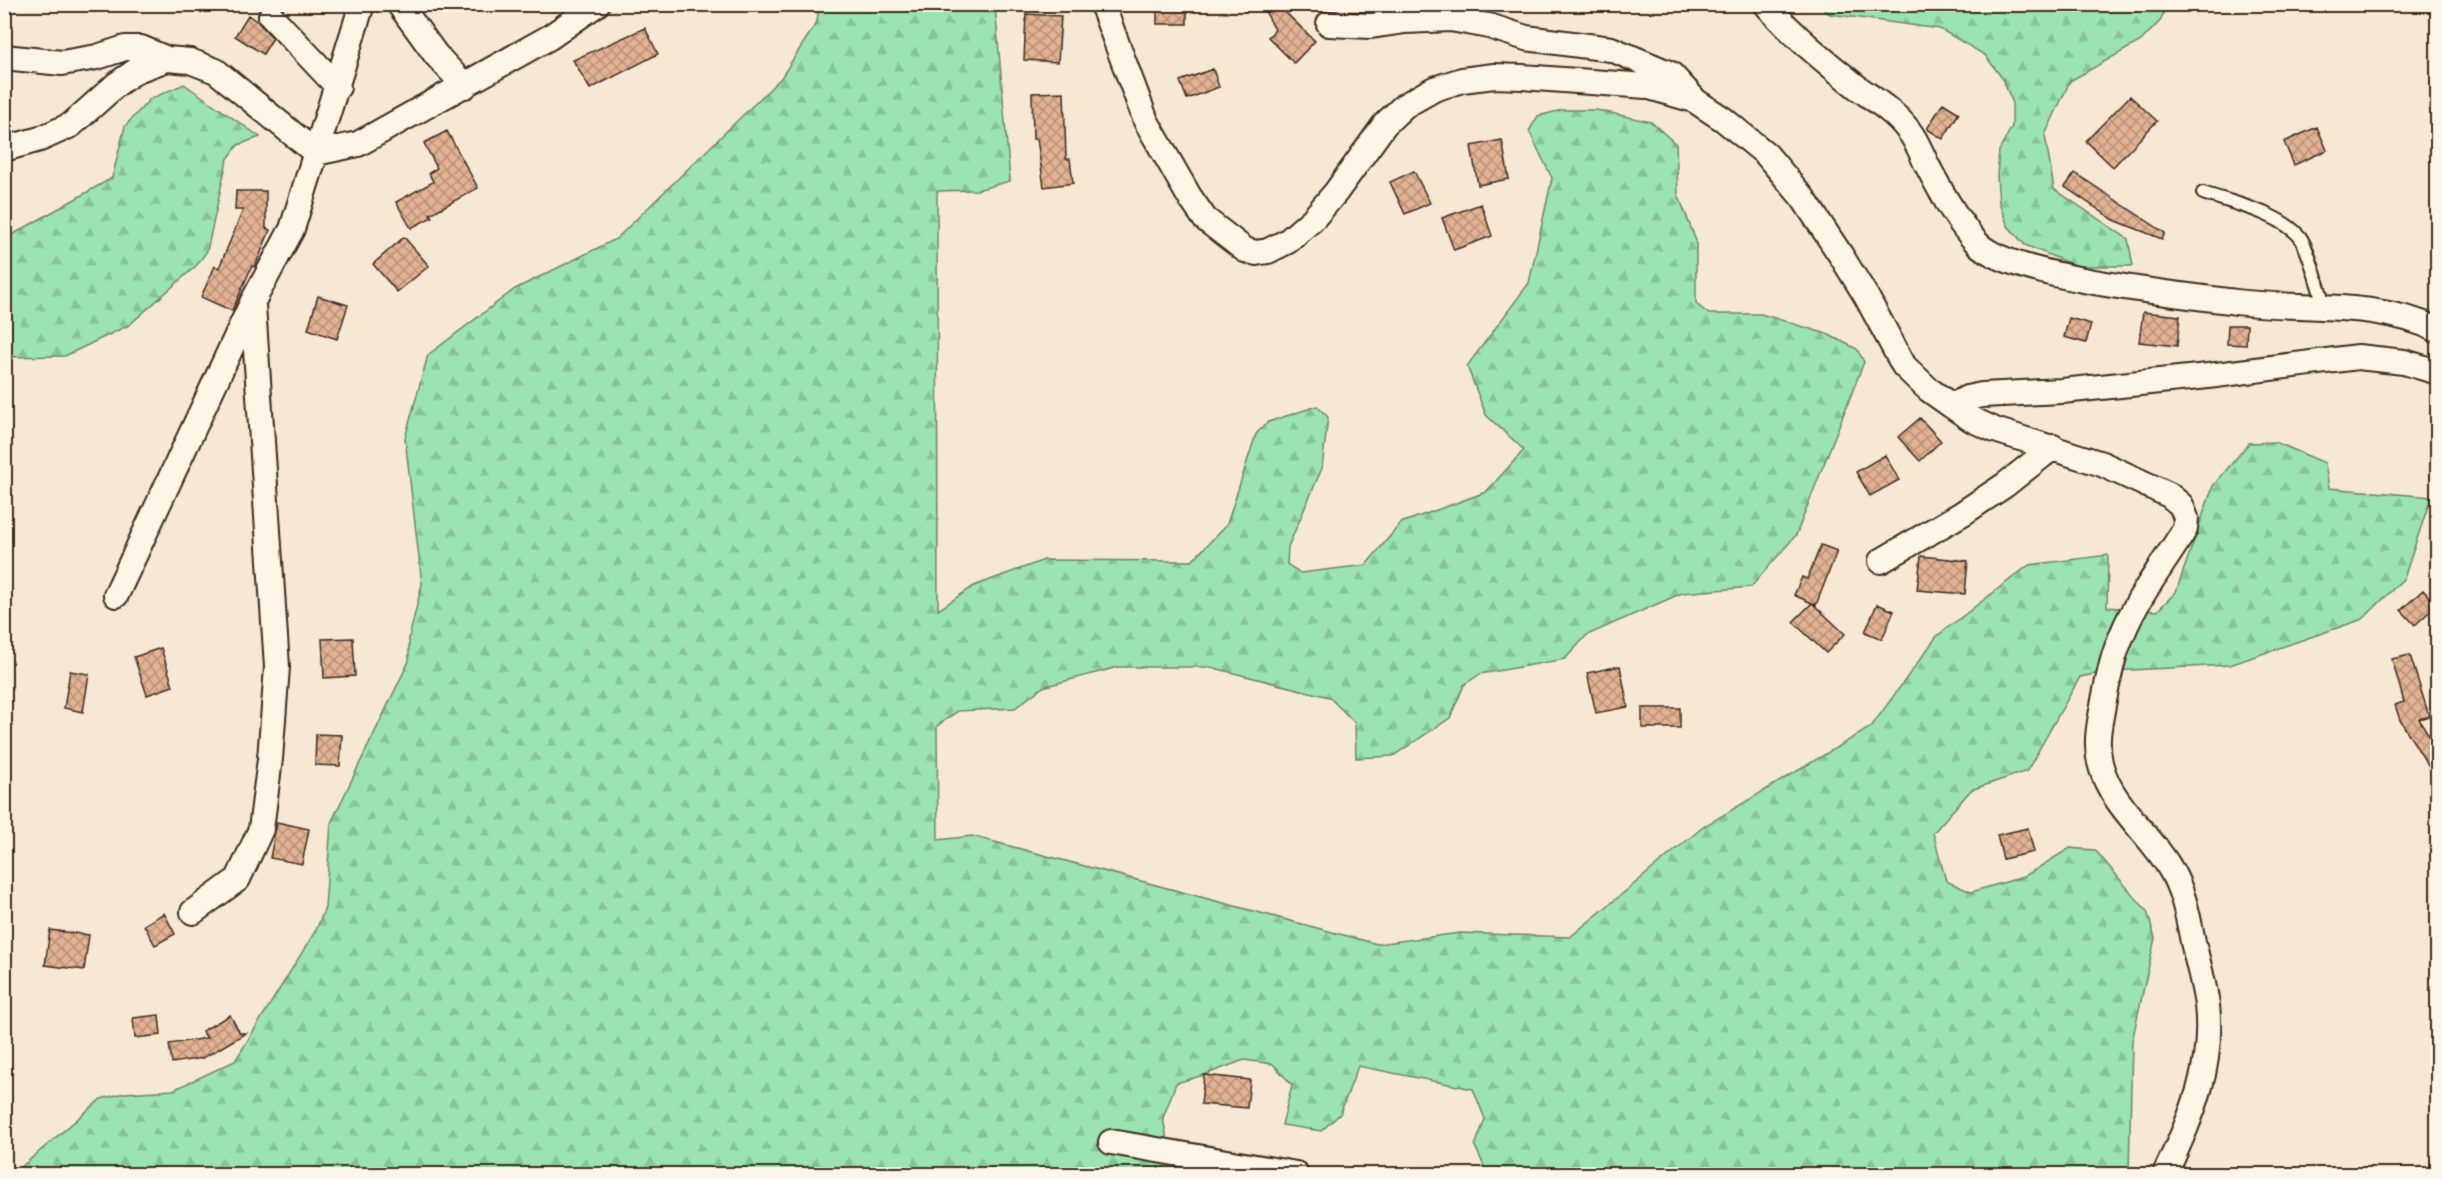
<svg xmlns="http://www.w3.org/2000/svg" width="2442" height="1179" font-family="Delius,sans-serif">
  <defs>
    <pattern id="forest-firs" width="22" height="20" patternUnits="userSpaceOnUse" patternTransform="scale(1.5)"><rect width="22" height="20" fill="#9be3b1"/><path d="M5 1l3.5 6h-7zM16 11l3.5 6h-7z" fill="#86c398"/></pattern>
    <pattern id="building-cross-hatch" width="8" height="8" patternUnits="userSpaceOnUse" patternTransform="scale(1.5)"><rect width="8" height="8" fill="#e2b293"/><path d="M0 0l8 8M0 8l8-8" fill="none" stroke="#b89177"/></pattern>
  </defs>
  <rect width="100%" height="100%" fill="#f7e8d5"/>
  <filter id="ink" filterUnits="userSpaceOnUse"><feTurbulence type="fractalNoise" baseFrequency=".0167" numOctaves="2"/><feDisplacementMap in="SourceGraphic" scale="12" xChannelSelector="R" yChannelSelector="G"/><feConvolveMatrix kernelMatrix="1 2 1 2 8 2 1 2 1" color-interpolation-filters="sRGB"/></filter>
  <g filter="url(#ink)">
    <path fill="url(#forest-firs)" stroke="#6b8668" stroke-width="1.5" d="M819 5H995L1010 181 977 190 937 191 938 610 974 586 1044 560 1192 561 1227 524 1256 434 1268 422 1317 406 1328 417 1322 468 1288 547 1287 564 1300 573 1366 565 1401 523 1486 492 1524 450 1486 415 1467 366 1529 283 1552 178 1529 131 1538 116 1562 110H1597L1651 122 1676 144 1678 194 1696 241V304L1709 314H1761L1827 334 1857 349 1864 362 1796 535 1751 587 1682 593 1587 635 1565 659 1480 674 1464 685 1450 718 1393 756 1356 758 1355 723 1329 697 1210 667H1118L1043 687 1015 708 958 711 937 726 938 840 972 836 1377 944 1460 933 1570 937 1703 827 1871 727 1937 636 2029 565 2108 555 2107 607 2157 611 2176 592 2213 486 2249 443 2275 442 2325 463 2329 488 2431 497 2404 578 2363 619 2230 665 2110 671 2080 677 2027 771 1971 790 1933 833 1946 881 1971 892 2023 877 2070 848 2095 850 2147 911 2155 938 2132 1041 2129 1174H1491L1487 1173 1475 1146 1485 1119 1473 1089 1358 1066 1340 1114 1321 1131 1282 1125 1292 1085 1273 1064 1244 1060 1204 1075 1176 1083 1163 1118 1168 1145 1247 1174H13L101 1099 124 1093 173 1090 235 1061 316 930 325 908 331 823 409 661V638L422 584 405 438 428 355 515 289 616 239 781 78 817 22Z
      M1817 5H2166L2161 20 2141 41 2070 81 2045 135 2054 189 2128 239 2133 266H2076L2025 245 2008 226 1999 203 1997 176 1999 151 2012 126V101L2002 78 1985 55 1940 29 1830 14Z
      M184 84 260 137 238 145 227 160 207 251 197 265 129 325 65 356 5 357V239L112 178 125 126 150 99Z"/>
    <path fill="url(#building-cross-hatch)" stroke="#3b2a1e" stroke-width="1.5" d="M1157 4H1187V24H1157Z
      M1273 4H1277L1315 41 1294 63 1268 37 1275 30 1264 9Z
      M1026 14 1061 16 1058 62 1024 60Z
      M248 15 258 22 273 38 263 54 235 36Z
      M645 28 658 54 590 89 573 60Z
      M1213 69 1219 87 1187 99 1180 81Z
      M1064 92 1066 159H1070L1073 183 1044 187 1037 139H1033L1032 93Z
      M2130 96 2157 121 2113 167 2086 141Z
      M1943 103 1959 113 1943 139 1927 129Z
      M2317 127 2327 150 2294 165 2284 142Z
      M447 131 478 188 430 214 432 217 411 228 396 202 433 182 429 173 437 168 424 143Z
      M1502 140 1509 179 1478 185 1471 146Z
      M1414 171 1430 203 1405 214 1390 182Z
      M2075 173 2165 233 2162 239 2114 220 2065 187Z
      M236 191H266V228L270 230 255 267 252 266 232 311 201 297 215 266 219 268 243 210H235Z
      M1481 204 1492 236 1454 250 1442 218Z
      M404 237 429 266 397 292 373 264Z
      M318 296 348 305 337 339 308 329Z
      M2143 312 2180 316 2177 346 2139 342Z
      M2069 318 2091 324 2086 343 2064 337Z
      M2228 325H2247L2246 345 2227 344Z
      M1920 418 1941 441 1920 461 1898 437Z
      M1885 455 1899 480 1870 496 1856 472Z
      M1821 545 1837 551 1816 605 1794 595 1802 577 1807 579Z
      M1921 556 1968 561 1965 594 1917 590Z
      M2423 590 2437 605 2415 625 2401 610Z
      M1812 603 1845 634 1826 653 1793 622Z
      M1877 604 1894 611 1882 639 1865 632Z
      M353 638 355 676 324 678 322 639Z
      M161 648 173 686 147 695 134 657Z
      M2410 655 2429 716 2419 719 2438 750V782L2400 720 2395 705 2404 702 2392 659Z
      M1620 666 1628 707 1596 713 1587 673Z
      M70 671 89 674 83 712 64 708Z
      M1642 708H1680V728H1642Z
      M316 734 342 735 340 766 315 765Z
      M277 822 309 829 302 864 270 858Z
      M2028 828 2034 852 2003 859 1997 835Z
      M164 913 175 934 155 945 144 925Z
      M50 930 89 935 84 970 45 965Z
      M159 1015 161 1035 135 1038 133 1018Z
      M230 1015 240 1033H246L203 1058 172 1063 169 1044 207 1038 202 1031Z
      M1204 1075 1250 1080 1247 1108 1201 1104Z"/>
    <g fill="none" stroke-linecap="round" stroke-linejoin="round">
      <defs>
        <path id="lane" d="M2203 193C2232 203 2280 213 2300 237 2309 249 2319 291 2325 307"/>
        <path id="street" d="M399 4 436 55 465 86
          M1102 4 1146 121 1189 196 1205 219 1245 250 1256 253 1268 251 1288 241 1313 219 1336 192 1385 124 1404 106 1434 89 1462 80 1494 76 1522 77 1646 86 1694 100 1723 119 1766 154 1803 198 1842 257 1866 296 1904 366 1928 389 1952 406
          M1766 4C1791 34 1827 63 1857 87 1875 100 1896 113 1909 131 1917 141 1922 155 1928 167 1942 194 1957 221 1977 243 2010 278 2184 295 2236 302 2303 310 2376 300 2438 330
          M271 16 338 87
          M1329 24 1371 26 1405 21 1451 19 1489 26 1526 38 1611 49 1671 74 1694 99
          M4 57 62 63 97 57 125 48H141L167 59 190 61 216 71 316 153 358 144 550 37 597 4
          M4 149 40 139 71 125 117 84 137 70 167 59
          M1881 561 1963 513 2005 485 2053 447
          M116 595 252 303 292 229 362 4
          M193 912 238 879 261 829 270 759 277 667 253 305
          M1111 1142 1296 1174
          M2165 1174C2191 1117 2214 1069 2207 1005 2204 984 2198 963 2193 942 2188 916 2183 888 2168 865 2145 827 2098 795 2098 745 2097 732 2101 718 2103 705 2108 681 2112 657 2122 635 2137 597 2164 564 2185 529L2186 518 2181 505 2169 495 2102 464 1995 430 1971 419 1952 406 1967 398 1982 395 2062 391 2208 376 2358 357 2404 362 2438 372"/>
      </defs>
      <use href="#lane" stroke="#3b2a1e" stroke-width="16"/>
      <use href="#street" stroke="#3b2a1e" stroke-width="28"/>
      <use href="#lane" stroke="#fcf5e5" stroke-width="12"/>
      <use href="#street" stroke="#fcf5e5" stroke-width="24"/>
    </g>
  </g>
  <rect width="2442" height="1179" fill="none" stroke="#fcf5e5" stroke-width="24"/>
  <rect x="12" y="12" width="2418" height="1155" fill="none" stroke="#3b2a1e" stroke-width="2" filter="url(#ink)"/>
</svg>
